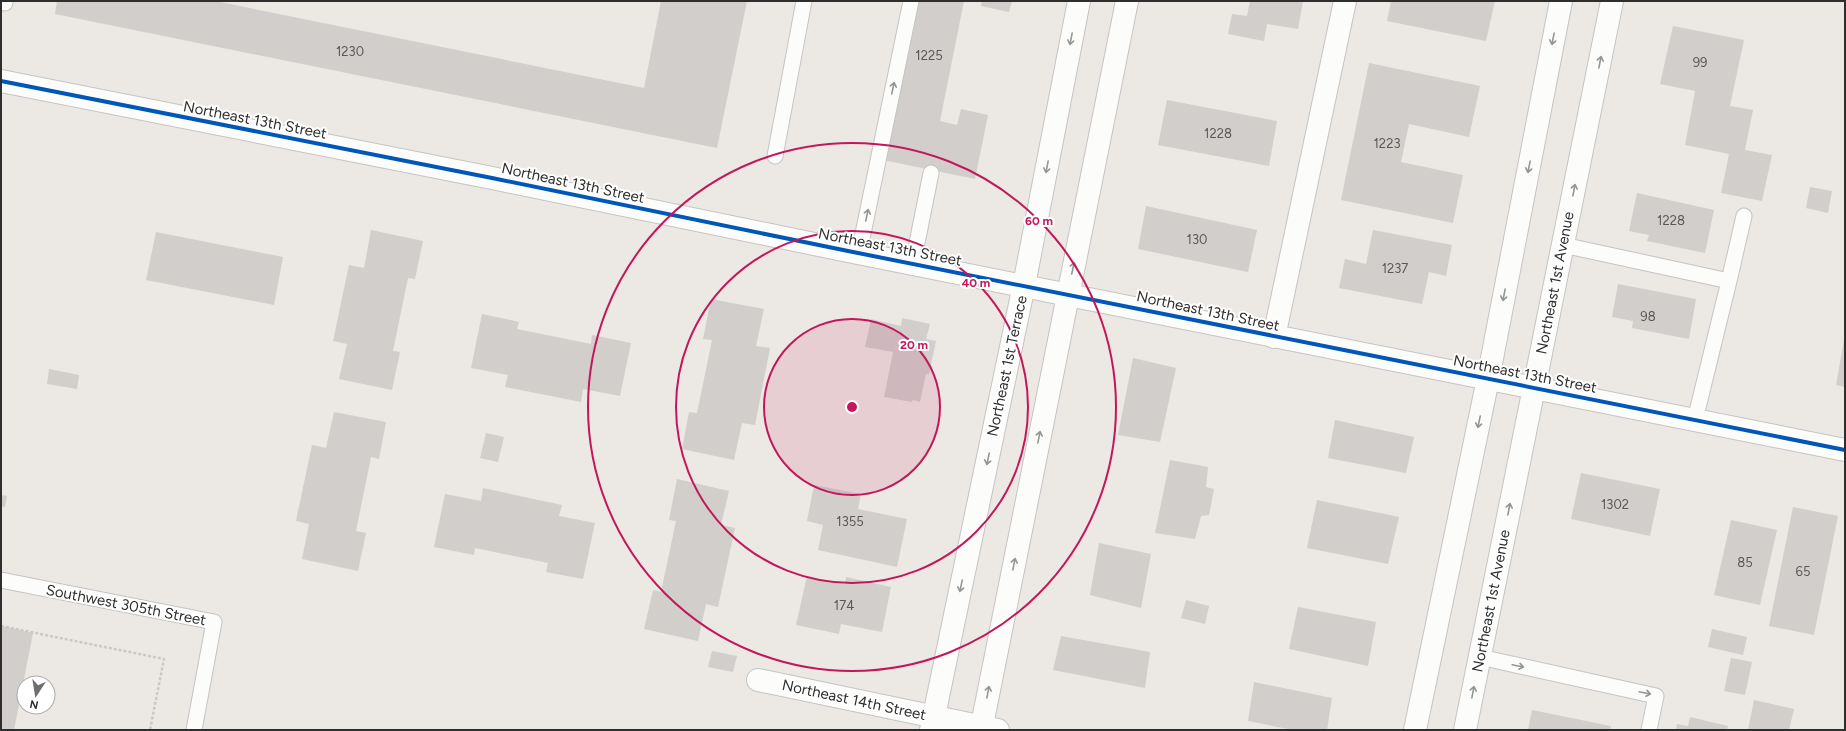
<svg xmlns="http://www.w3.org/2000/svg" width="1846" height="731" font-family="Figtree,sans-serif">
  <rect width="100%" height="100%" fill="#ece8e4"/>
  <path fill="#d1cecb" d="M57 1H215L644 88 661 1H747L717 148 55 14Z
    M916 1H964L940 121 957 125 961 109 988 115 975 179 883 160Z
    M982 1H1012L1009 12 981 6Z
    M1250 1H1303L1298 29 1267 24 1264 41 1228 34 1232 14 1247 16Z
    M1391 1H1495L1486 41 1387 21Z
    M1673 26 1744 40 1730 106 1753 110 1745 150 1772 155 1762 201 1721 193 1729 154 1685 145 1695 91 1660 84Z
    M1369 63 1480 86 1469 137 1409 124 1401 162 1463 175 1453 223 1341 200Z
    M1167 100 1277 121 1269 166 1158 145Z
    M1810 187 1832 191 1828 213 1806 208Z
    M1637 193 1714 210 1705 253 1647 241 1649 235 1629 231Z
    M1146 206 1257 230 1248 272 1138 249Z
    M371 230 423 241 415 279 408 278 393 351 400 352 392 390 339 379 347 344 333 341 349 265 364 268Z
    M1373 230 1452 245 1446 276 1429 272 1422 304 1339 288 1345 259 1366 264Z
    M156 232 283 257 274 305 146 280Z
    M1618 284 1696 299 1689 339 1632 328 1633 321 1612 317Z
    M711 299 764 309 756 346 770 348 755 425 742 423 734 460 682 449 689 412 697 413 712 340 703 339Z
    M482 314 519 322 517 329 591 344 592 335 631 343 620 396 583 389 581 402 505 387 508 375 471 368Z
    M902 318 930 324 926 339 936 341 929 374H926L920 402 913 400 912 402 884 397 893 352 865 347 871 319 901 326Z
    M1844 340H1845V387L1836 385Z
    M1133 358 1176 368 1160 442 1118 435Z
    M49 369 79 375 77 389 47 384Z
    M334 412 386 422 379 459 371 457 356 531 366 533 358 571 302 559 309 524 296 521 312 445 326 448Z
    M1335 420 1414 437 1406 473 1328 458Z
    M486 433 504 437 498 462 480 458Z
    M1170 460 1208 467 1206 487 1214 489 1209 515 1201 516 1195 539 1155 533Z
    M1581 473 1660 489 1650 536 1571 519Z
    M677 479 729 491 721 525 735 528 718 607 706 604 698 641 644 629 653 590 661 592 676 521 669 520Z
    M814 485 861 494 858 509 907 519 897 567 818 550 823 525 807 521Z
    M483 488 562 505 559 516 595 523 583 579 546 572 548 563 475 548 474 555 434 547 445 494 481 501Z
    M1 495 7 496 5 507 1 506Z
    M1317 500 1399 517 1388 564 1307 548Z
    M1793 507 1838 516 1814 635 1769 626Z
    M1731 520 1777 530 1760 605 1714 595Z
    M1099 543 1151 554 1141 608 1090 595Z
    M807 576 845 584 846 577 891 587 882 632 841 624 839 634 796 625Z
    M1186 600 1209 606 1205 624 1181 618Z
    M1298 607 1376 622 1368 666 1289 649Z
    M1 626 33 633 14 730H1Z
    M1712 629 1747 637 1743 655 1708 647Z
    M1061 636 1150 652 1145 688 1053 670Z
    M712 651 737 656 733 672 708 667Z
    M1731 658 1752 662 1745 695 1724 691Z
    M1254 682 1332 698 1327 730H1293L1248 721Z
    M1754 700 1794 709 1789 730H1748Z
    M1532 710 1611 726 1610 730H1528Z
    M1690 717 1728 726 1727 730H1676L1677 724 1688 726Z"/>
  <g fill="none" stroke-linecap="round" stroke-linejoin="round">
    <defs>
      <path id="lane" d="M5 3V1
        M775 156 804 1
        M1563 245 1729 281 1695 420
        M859 253 911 1
        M913 263 931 173
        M1729 281 1744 216
        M1 580 214 622 194 730
        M1480 657 1656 696 1649 730"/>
      <path id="street" d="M1 81C165 114 329 146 492 178 613 202 733 228 853 252 1184 318 1514 384 1845 450
        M1274 337 1345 1
        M758 680 998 730
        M931 730 1024 285 1079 1
        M981 730 1127 1
        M1415 730 1488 379 1561 1
        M1465 730 1612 1"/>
    </defs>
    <use href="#lane" stroke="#c5c4c5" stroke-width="17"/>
    <use href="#street" stroke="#c5c4c5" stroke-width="24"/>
    <path stroke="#c9c9c8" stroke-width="2.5" stroke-dasharray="3 2" stroke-linecap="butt" d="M1 626 164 659 150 730"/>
    <use href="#lane" stroke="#fcfcfb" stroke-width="15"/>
    <use href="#street" stroke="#fcfcfb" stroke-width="22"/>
    <defs>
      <path id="cycleway" d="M1 81C165 114 329 146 492 178 613 202 733 228 853 252 1184 318 1514 384 1845 450"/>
    </defs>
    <use href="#cycleway" stroke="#fff" stroke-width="6"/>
    <use href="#cycleway" stroke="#0057b8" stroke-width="4"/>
  </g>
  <defs><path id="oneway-shaft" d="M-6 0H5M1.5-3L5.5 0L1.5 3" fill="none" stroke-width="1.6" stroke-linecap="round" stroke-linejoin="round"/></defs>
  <g stroke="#959594">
    <use href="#oneway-shaft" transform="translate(1071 39) rotate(101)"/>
    <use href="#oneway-shaft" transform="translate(1553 39) rotate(101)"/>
    <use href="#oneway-shaft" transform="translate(1600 62) rotate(-79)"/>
    <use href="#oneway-shaft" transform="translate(893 88) rotate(-78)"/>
    <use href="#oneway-shaft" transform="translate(1047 167) rotate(101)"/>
    <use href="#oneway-shaft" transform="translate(1529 167) rotate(101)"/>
    <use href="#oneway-shaft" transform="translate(1574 190) rotate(-79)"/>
    <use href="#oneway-shaft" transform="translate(867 215) rotate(-78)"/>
    <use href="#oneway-shaft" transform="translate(1073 268) rotate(-78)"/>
    <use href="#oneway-shaft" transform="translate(1504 295) rotate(101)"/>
    <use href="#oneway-shaft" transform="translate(1479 422) rotate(102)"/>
    <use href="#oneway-shaft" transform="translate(1039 437) rotate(-79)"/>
    <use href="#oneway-shaft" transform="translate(988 459) rotate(102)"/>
    <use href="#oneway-shaft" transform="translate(1509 509) rotate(-79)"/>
    <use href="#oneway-shaft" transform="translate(1014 564) rotate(-79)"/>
    <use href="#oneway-shaft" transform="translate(961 586) rotate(102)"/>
    <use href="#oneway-shaft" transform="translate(1518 666) rotate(12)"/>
    <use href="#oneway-shaft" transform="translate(988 692) rotate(-79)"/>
    <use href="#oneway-shaft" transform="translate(1473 692) rotate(-79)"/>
    <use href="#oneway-shaft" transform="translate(1645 693) rotate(12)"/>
  </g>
  <circle cx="852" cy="407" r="88" fill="#c2185b" fill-opacity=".12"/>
  <g fill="none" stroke="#c2185b" stroke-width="2">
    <circle cx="852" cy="407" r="88"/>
    <circle cx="852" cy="407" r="176"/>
    <circle cx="852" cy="407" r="264"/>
  </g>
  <g text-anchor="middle" stroke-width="4" stroke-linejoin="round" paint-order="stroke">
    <g font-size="13" fill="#585857">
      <text x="350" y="56">1230</text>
      <text x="929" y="60">1225</text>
      <text x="1700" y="67">99</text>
      <text x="1218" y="138">1228</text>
      <text x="1387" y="148">1223</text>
      <text x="1671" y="225">1228</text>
      <text x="1197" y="244">130</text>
      <text x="1395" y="273">1237</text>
      <text x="1648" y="321">98</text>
      <text x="1615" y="509">1302</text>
      <text x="850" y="526">1355</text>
      <text x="1745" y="567">85</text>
      <text x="1803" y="576">65</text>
      <text x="844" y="610">174</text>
    </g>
    <g font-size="15" fill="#2e2e2e" stroke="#fff">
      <text transform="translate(255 120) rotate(11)" y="5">Northeast 13th Street</text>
      <text transform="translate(573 183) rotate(12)" y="5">Northeast 13th Street</text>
      <text transform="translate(890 247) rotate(11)" y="5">Northeast 13th Street</text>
      <text transform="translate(1555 283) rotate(-79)" y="5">Northeast 1st Avenue</text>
      <text transform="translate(1208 311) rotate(12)" y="5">Northeast 13th Street</text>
      <text transform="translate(1007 366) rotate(-78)" y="5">Northeast 1st Terrace</text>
      <text transform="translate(1525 374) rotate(11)" y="5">Northeast 13th Street</text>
      <text transform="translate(1491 601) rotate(-79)" y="5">Northeast 1st Avenue</text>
      <text transform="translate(126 605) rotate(11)" y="5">Southwest 305th Street</text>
      <text transform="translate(854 700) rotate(12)" y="5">Northeast 14th Street</text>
    </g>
  </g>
  <circle cx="852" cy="407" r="6" fill="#c2185b" stroke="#fff" stroke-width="2"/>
  <g font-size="12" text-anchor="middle" font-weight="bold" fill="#c2185b" stroke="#fff" stroke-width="4" stroke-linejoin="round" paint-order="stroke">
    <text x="1039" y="225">60 m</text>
    <text x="976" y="287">40 m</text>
    <text x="914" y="349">20 m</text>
  </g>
  <rect width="1846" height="731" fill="none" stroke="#2e2e2e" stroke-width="4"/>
  <g transform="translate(36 695) rotate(192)"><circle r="19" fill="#ffffff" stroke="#ababab"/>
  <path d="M0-3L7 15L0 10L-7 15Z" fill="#706f6e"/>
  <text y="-6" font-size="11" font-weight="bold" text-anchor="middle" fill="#2e2e2e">N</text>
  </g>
</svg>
